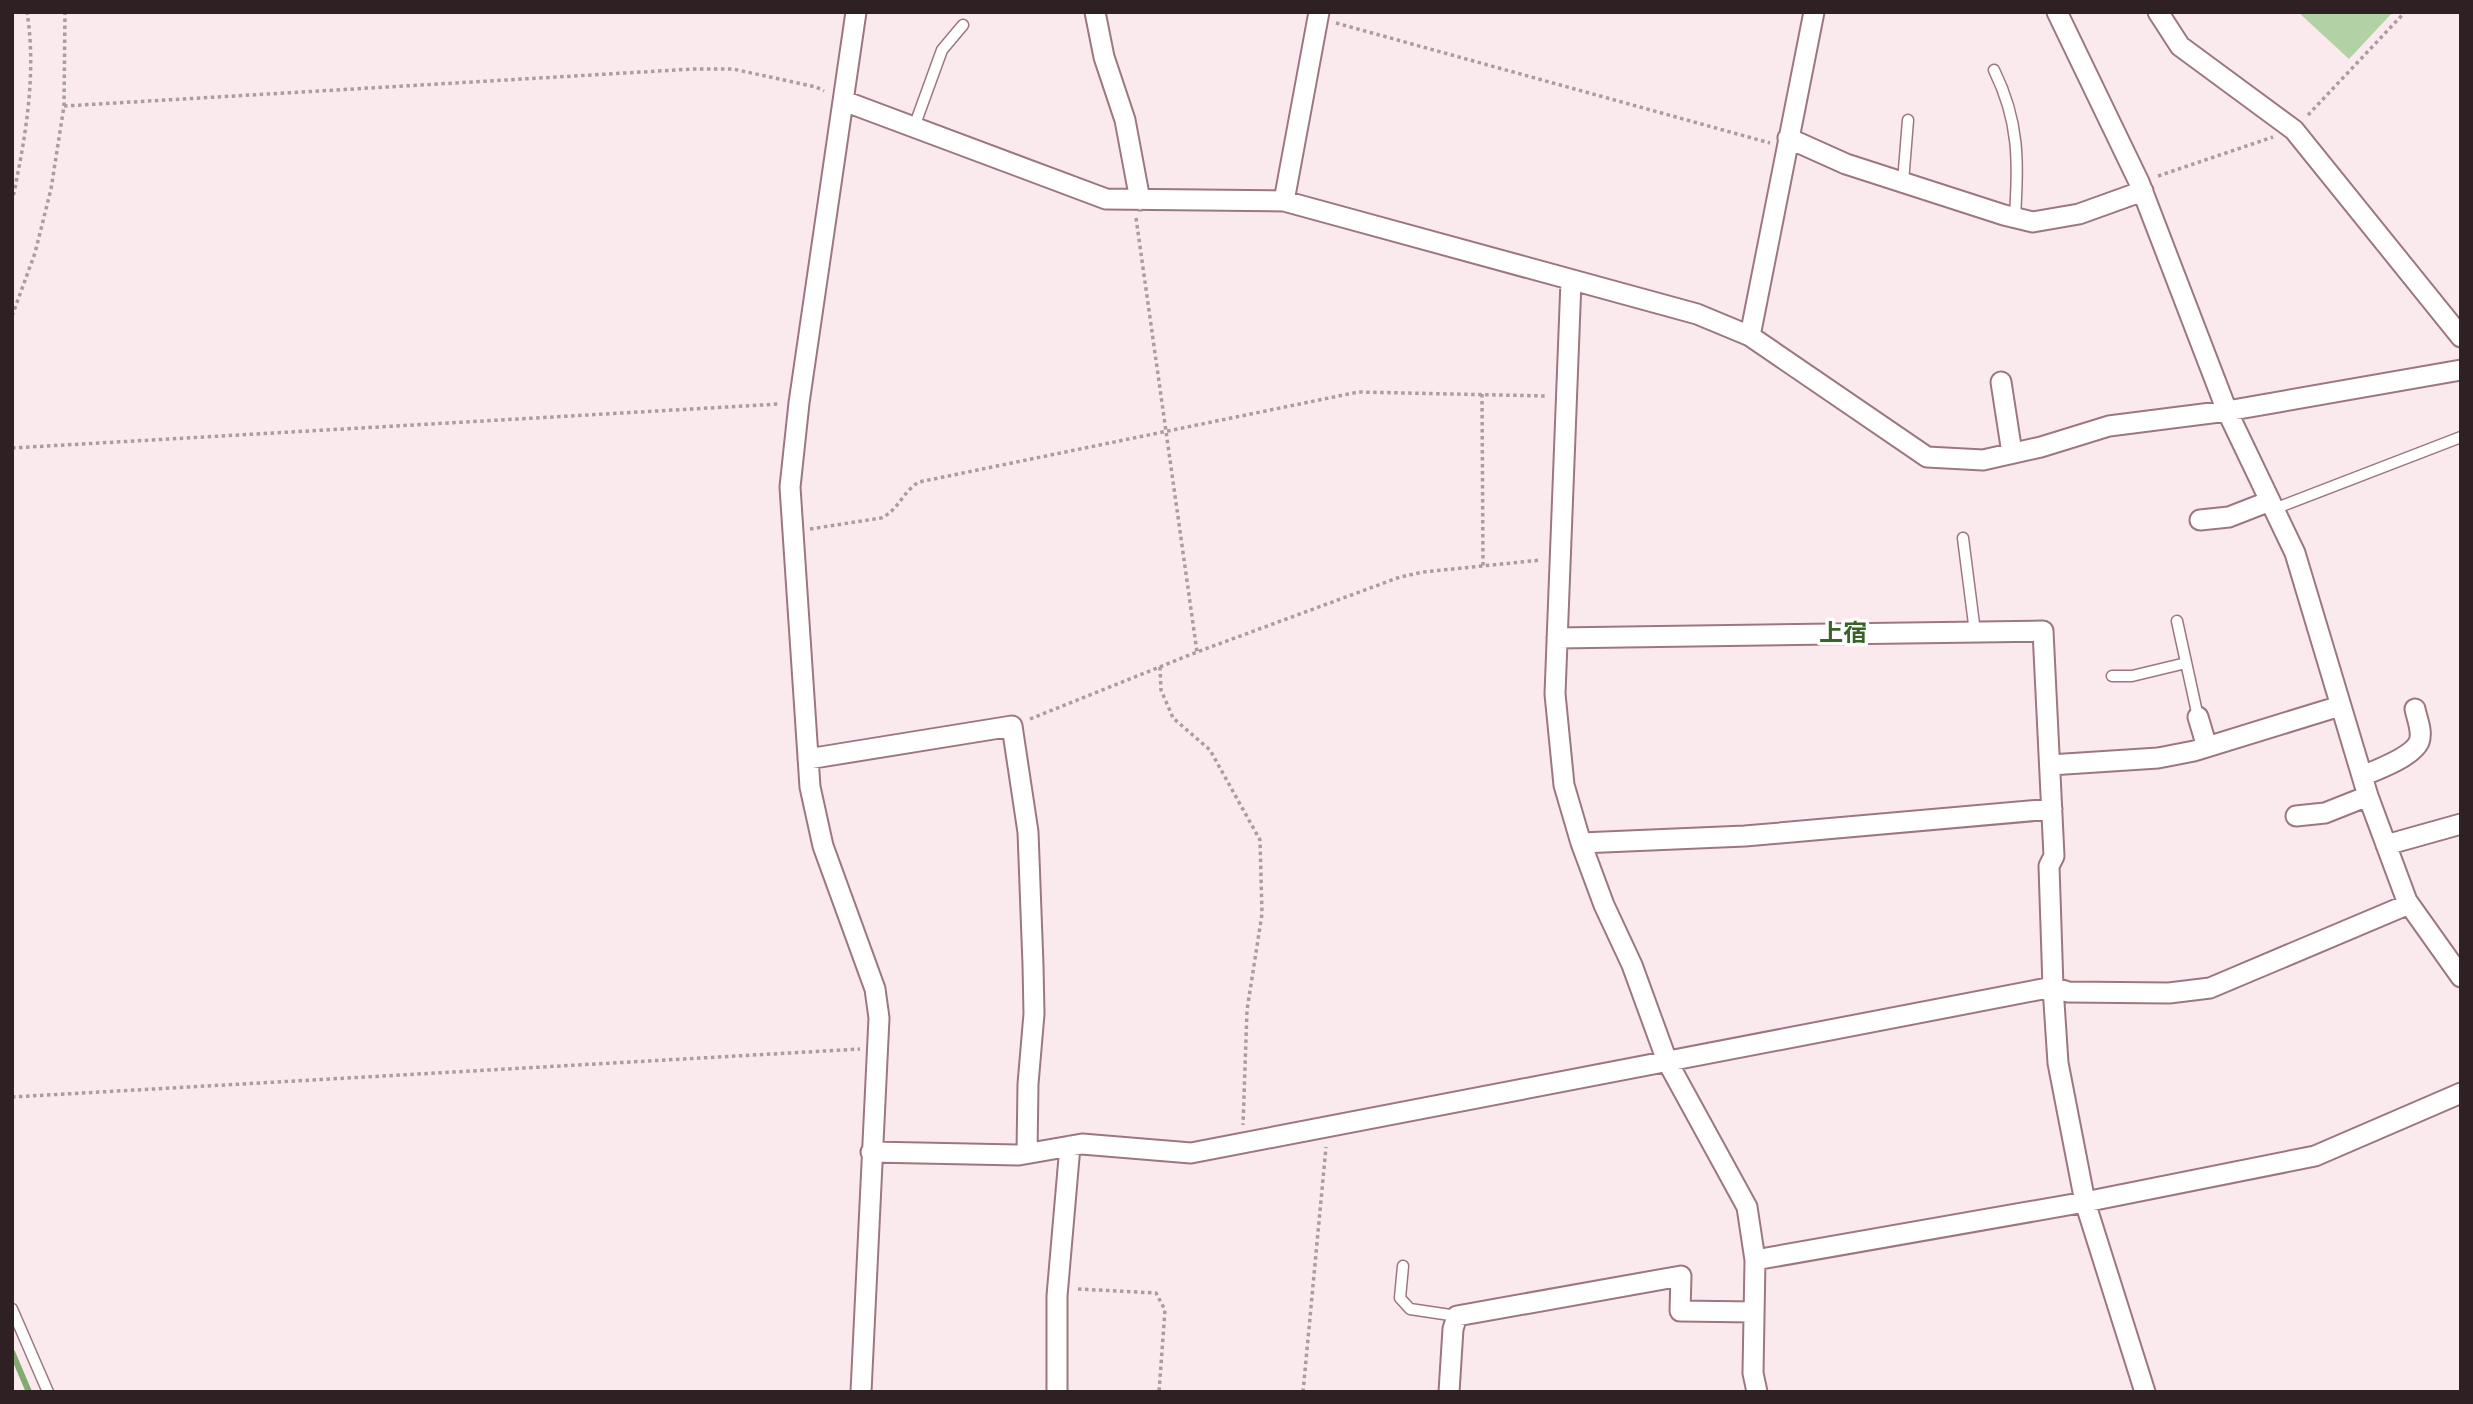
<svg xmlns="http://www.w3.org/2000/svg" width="2473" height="1404" font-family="'Asap Condensed','Noto Sans JP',sans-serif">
  <rect width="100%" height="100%" fill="#fbeaed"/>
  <path fill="#b2d2a5" d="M2298 12H2393L2349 59Z"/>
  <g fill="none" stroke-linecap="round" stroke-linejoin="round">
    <path stroke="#81ab70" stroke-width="6" d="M12 1352 29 1392"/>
    <defs>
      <path id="service" d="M1994 70C2020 123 2018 161 2015 218
        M914 127 942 50 963 25
        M1903 182 1908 120
        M2274 509 2461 437
        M1963 538 1975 632
        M2177 621 2198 717
        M2112 676H2132L2186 663
        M1403 1266 1400 1298 1410 1309 1457 1316
        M12 1309 48 1392"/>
      <path id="minor" d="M856 12 799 403 790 487 810 787 823 846 875 989 879 1018 861 1392
        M1095 12 1104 57 1125 120 1140 200
        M2057 12 2139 182 2227 411 2295 553 2368 796 2407 901 2461 977
        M2158 12 2180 46 2294 130 2461 337
        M844 101 1106 199 1284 201 1697 314 1750 336 1927 457 1983 460 2041 447 2109 426 2227 411 2461 370
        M1788 138 1846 164 2004 215 2033 222 2079 214 2143 191
        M1284 201 1319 12
        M1571 281 1555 694 1564 785 1581 843 1604 905 1632 965 1667 1061 1747 1207 1755 1260 1753 1373 1757 1392
        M1750 336 1814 12
        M2001 382 2012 453
        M2200 520 2229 517 2270 501
        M1557 638 2043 631 2054 856 2049 866 2053 987 2058 1063 2085 1202 2145 1392
        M2198 717 2207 747
        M808 759 1012 726 1028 832 1033 965 1034 1014 1028 1084 1027 1153
        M2050 765 2158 758 2194 751 2340 706
        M2362 776C2377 770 2412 757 2419 742 2423 732 2417 719 2415 709
        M2296 816 2325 813 2368 796
        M1581 843 1745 836 2052 809
        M2386 845 2461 824
        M871 1152 1019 1155 1082 1144 1191 1153 2053 987 2068 992 2169 993 2210 988 2409 904
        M1755 1260 2085 1202 2315 1156 2461 1093
        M1057 1392V1296L1070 1146
        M1449 1392 1453 1329 1457 1316 1681 1276 1680 1311 1754 1312"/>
    </defs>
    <use href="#service" stroke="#9d777f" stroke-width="13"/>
    <use href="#minor" stroke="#9d777f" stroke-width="23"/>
    <path stroke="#ac9c9f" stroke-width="3.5" stroke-dasharray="3.5 3.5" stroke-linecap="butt" d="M1336 23 1770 143
      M64 106 693 69H733L816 87 824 91
      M2308 115 2405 12
      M2158 176 2273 137
      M12 202C25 140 37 75 27 12
      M1136 218 1197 652
      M12 316 35 253 51 189 64 106 65 12
      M1482 394 1483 566
      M12 448 779 404
      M810 529 881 518C898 511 903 491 919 482L1358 392 1547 396
      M1160 667 1161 690 1173 718 1210 750 1260 840 1262 914 1247 1010 1243 1125
      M1030 719 1197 652 1400 577 1423 572 1541 560
      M12 1097 860 1049
      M1078 1289 1156 1293 1165 1310 1159 1392
      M1303 1392 1326 1147"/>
    <use href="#service" stroke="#fff" stroke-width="10"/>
    <use href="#minor" stroke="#fff" stroke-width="19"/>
  </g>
  <g text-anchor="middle" stroke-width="7" stroke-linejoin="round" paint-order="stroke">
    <g font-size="24" font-weight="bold" fill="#396227" stroke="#fcfcfc">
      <text x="1843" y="641">上宿</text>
    </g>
  </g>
  <rect width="2473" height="1404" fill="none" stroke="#2f2023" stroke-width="28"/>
</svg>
